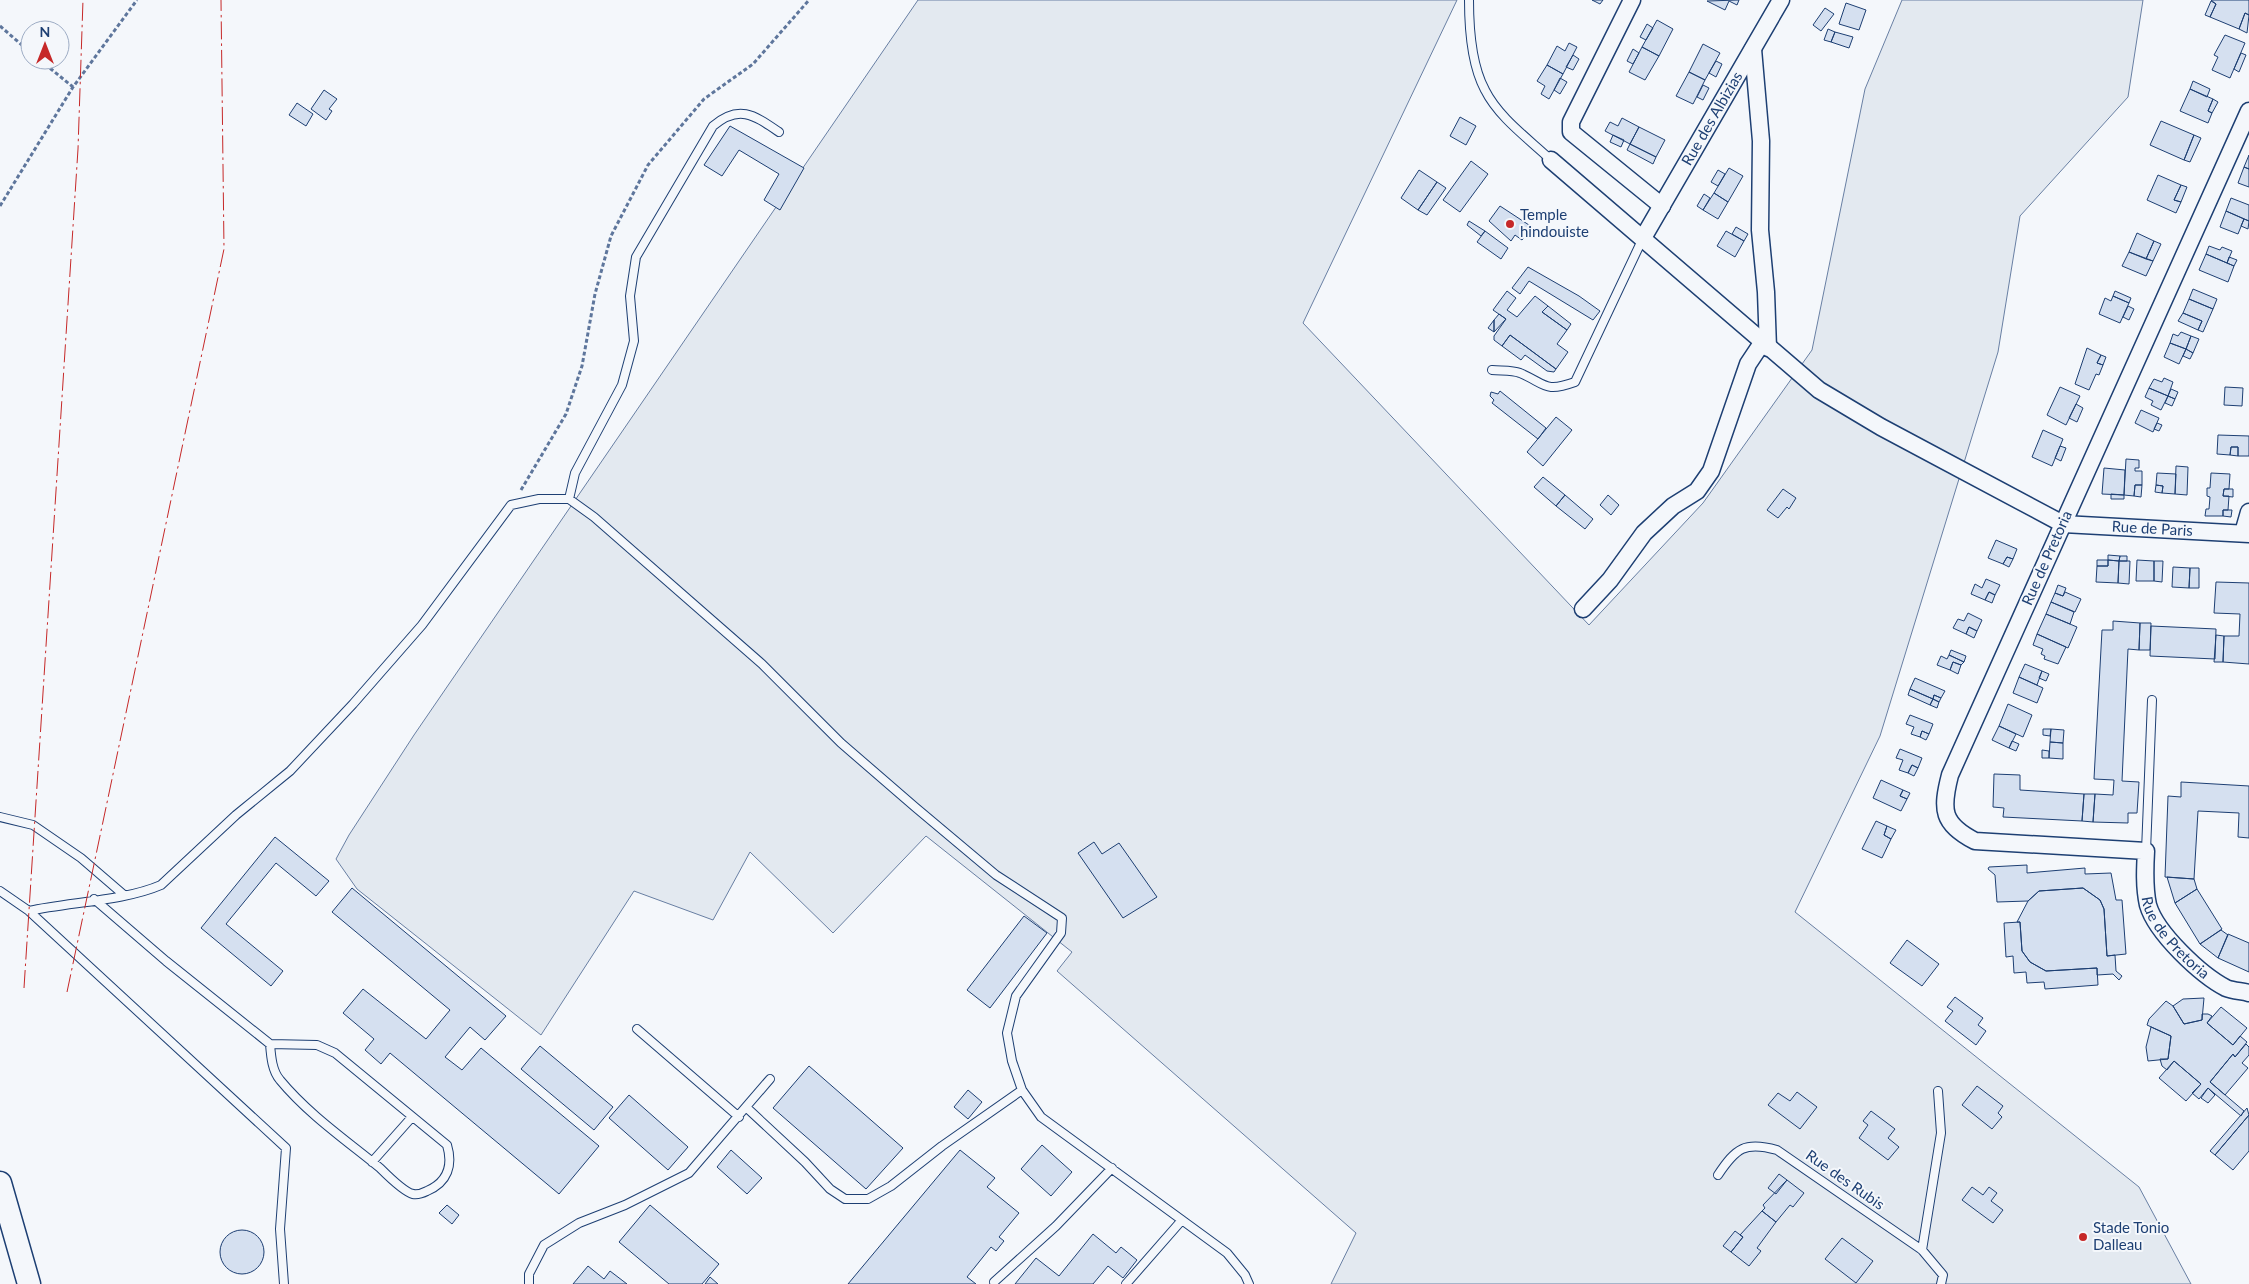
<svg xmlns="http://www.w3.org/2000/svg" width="2249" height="1284" font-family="Lato,sans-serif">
  <rect width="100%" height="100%" fill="#f4f7fb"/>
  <path fill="#e3e9f0" stroke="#687fa3" d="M918 0H1457L1303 323 1589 625 1703 503 1812 350 1865 89 1902 0H2143L2128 97 2020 216 1998 352 1880 736 1795 912 2139 1187 2191 1284H1331L1356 1233 1057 971 1072 952 926 836 833 933 750 852 713 920 634 891 541 1035 357 889 336 859 349 835 414 735Z"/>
  <path fill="#d5e0f0" stroke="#1d3f73" d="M1592 0H1603L1600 4Z
    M1739 0 1737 5 1729 1 1725 10 1707 1Z
    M2211 0H2249V15L2245 13 2239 29 2210 17 2216 4Z
    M2211 1 2216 4 2210 17 2205 15Z
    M1846 3 1866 10 1859 30 1839 24Z
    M1825 8 1834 14 1821 31 1813 25Z
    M2245 13 2249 15 2247 33 2239 29Z
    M1657 20 1673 29 1659 56 1642 47Z
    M1647 24 1653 28 1646 40 1640 37Z
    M1828 29 1835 32 1831 42 1824 40Z
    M1835 32 1853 37 1849 48 1831 42Z
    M2225 35 2245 43 2230 78 2212 70 2218 57 2214 55Z
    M1569 43 1577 47 1563 74 1547 65 1557 46 1565 51Z
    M1703 44 1720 53 1705 80 1689 72Z
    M1642 47 1659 56 1645 80 1629 72Z
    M1633 49 1639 53 1633 64 1627 61Z
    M2241 53 2246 55 2239 72 2234 69Z
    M1573 55 1579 59 1573 70 1566 67Z
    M1716 61 1722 64 1716 77 1709 73Z
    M1547 65 1563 74 1549 99 1541 94 1545 86 1537 81Z
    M1689 72 1705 80 1693 104 1676 96Z
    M1560 78 1567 82 1560 94 1554 90Z
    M2193 81 2210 89 2207 97 2190 89Z
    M1703 85 1709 88 1703 100 1697 97Z
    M2190 89 2213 99 2208 111 2212 113 2208 123 2180 111Z
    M324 90 337 99 329 109 332 111 326 120 311 109Z
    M2213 99 2218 102 2212 113 2208 111Z
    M297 103 313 114 306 126 289 115Z
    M1460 117 1476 126 1466 145 1450 136Z
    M1622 118 1639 127 1630 144 1605 131 1610 122 1618 126Z
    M2161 121 2194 135 2184 160 2150 145Z
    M730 126 804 168 780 210 764 200 779 174 739 150 722 176 704 165Z
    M1639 127 1665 140 1656 157 1630 144Z
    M1613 135 1624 140 1621 147 1610 142Z
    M2194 135 2201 138 2190 162 2184 160Z
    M1630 144 1656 157 1653 164 1627 150Z
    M2249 155V169L2244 167Z
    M1471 161 1488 174 1460 212 1443 200Z
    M2244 167 2249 169V187L2238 183Z
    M1729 168 1743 176 1728 202 1714 193Z
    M1419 170 1437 182 1418 210 1401 198Z
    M1718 170 1725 174 1718 186 1711 182Z
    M2158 175 2181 185 2174 200 2181 202 2176 213 2147 200Z
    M1437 182 1446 188 1427 215 1418 210Z
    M2181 185 2187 187 2181 202 2174 200Z
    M1714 193 1728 202 1718 219 1703 210Z
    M1704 194 1710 198 1703 210 1697 206Z
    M2231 198 2249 205V221L2226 211Z
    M1500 206 1532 227 1522 240 1515 235 1511 241 1489 221Z
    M2226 211 2244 219 2238 234 2220 227Z
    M2244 219 2249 221 2248 229 2241 226Z
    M1469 221 1485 231 1481 236 1467 225Z
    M1736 227 1748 234 1744 241 1732 234Z
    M1485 231 1508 248 1501 259 1477 242Z
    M1726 231 1744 241 1735 257 1717 246Z
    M2137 233 2154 241 2146 259 2129 252Z
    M2154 241 2161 244 2153 261 2146 259Z
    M2209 246 2220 250 2222 247 2232 251 2227 263 2206 254Z
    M2129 252 2153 261 2146 276 2122 266Z
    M2206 254 2234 266 2228 282 2199 270Z
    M2229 257 2237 260 2234 266 2227 263Z
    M1528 267 1579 296 1600 311 1593 320 1529 281 1520 294 1512 288Z
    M2193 289 2217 299 2213 309 2189 299Z
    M1507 291 1516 298 1507 310 1517 317 1535 296 1548 306 1542 312 1567 330 1557 344 1568 352 1556 369 1510 335 1502 346 1494 340V336L1506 319 1493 310Z
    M2115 291 2131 298 2129 303 2113 296Z
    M2113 296 2129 303 2120 323 2099 314 2105 298 2111 301Z
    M2189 299 2213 309 2203 332 2198 330 2202 321 2183 313Z
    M1548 306 1571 324 1567 330 1542 312Z
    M2128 306 2134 309 2129 320 2123 317Z
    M2183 313 2202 321 2198 330 2178 321Z
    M1499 314 1506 319 1494 332V320Z
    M1494 320V332L1488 328Z
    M2181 332 2191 336 2186 349 2170 343 2173 334 2178 336Z
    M1510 335 1556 369 1554 372 1547 371 1525 355 1521 360 1502 346Z
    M2191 336 2199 339 2193 353 2186 349Z
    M2170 343 2186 349 2179 364 2164 357Z
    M2087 348 2101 355 2097 363 2103 365 2099 375 2096 374 2089 390 2075 384Z
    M2186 349 2193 353 2190 359 2183 356Z
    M2101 355 2106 357 2103 365 2097 363Z
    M2164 378 2173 382 2168 396 2149 388 2154 379 2162 382Z
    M2060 387 2080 396 2066 425 2047 415Z
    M2225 387 2243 388 2242 406 2224 405Z
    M2149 388 2168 396 2161 410 2151 405 2153 401 2145 397Z
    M2171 389 2178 392 2175 399 2168 396Z
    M1500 391 1546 428 1538 439 1492 403 1494 400 1490 396 1491 392 1498 394Z
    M2168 396 2175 399 2172 406 2165 403Z
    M2076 404 2083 408 2077 422 2069 418Z
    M2141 410 2159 418 2153 432 2135 423Z
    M1556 417 1572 430 1543 466 1527 452Z
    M2157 423 2162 425 2159 431 2154 429Z
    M2043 430 2063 439 2052 466 2032 457Z
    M2218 435 2249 436V456H2238V447H2231L2230 455 2217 454Z
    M2060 446 2066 448 2061 461 2055 458Z
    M2231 447H2238V456L2230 455Z
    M2126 459 2139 460V468H2135V471H2142V485H2135L2134 496 2124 495Z
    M2176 466 2188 467 2187 495 2175 494Z
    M2104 468 2125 470 2124 495 2102 494Z
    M2157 473 2176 474 2175 494 2162 493 2163 486 2156 485Z
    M2211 473 2230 474 2229 489H2224L2223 496H2229L2228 510H2223V516H2205L2206 509H2209L2210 497 2207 496V488H2210Z
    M1543 477 1565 495 1556 506 1534 487Z
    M2135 485H2142L2141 497 2134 496Z
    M2156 485 2163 486 2162 493 2155 492Z
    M1783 489 1796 498 1789 509 1787 507 1778 518 1767 510Z
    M2224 489H2233V497L2223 496Z
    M2111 494 2124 495V499H2111Z
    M1565 495 1593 519 1585 529 1556 506Z
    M1608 495 1619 505 1611 515 1600 505Z
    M2223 510H2232L2231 517 2223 516Z
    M1996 540 2017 549 2013 559 2007 557 2003 564 1988 558Z
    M2108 555 2120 556 2119 561 2108 560Z
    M2120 556H2127V561H2119Z
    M2007 557 2013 559 2009 567 2003 564Z
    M2097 560H2108V566H2097Z
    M2108 560 2119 561 2118 583 2096 582 2097 566H2108Z
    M2137 560 2154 561V581H2136Z
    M2119 561H2130L2129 584 2118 583Z
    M2154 561H2163L2162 582 2154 581Z
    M2173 567 2190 568 2189 588 2172 587Z
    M2190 568H2199V588H2189Z
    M1986 579 2000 585 1995 595 1989 592 1985 600 1971 594 1975 584 1982 588Z
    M2216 582 2249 583V664L2223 662 2224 636H2239L2240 614 2214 613Z
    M2058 585 2066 588 2063 596 2055 593Z
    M1989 592 1995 595 1992 603 1985 600Z
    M2065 592 2081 599 2075 612 2051 602 2055 593 2063 596Z
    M2051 602 2074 612 2070 624 2046 614Z
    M1968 613 1982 620 1977 631 1969 627 1966 634 1953 628 1958 619 1964 621Z
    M2046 614 2077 627 2068 648 2037 634Z
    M2113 621 2140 623 2139 650 2128 649 2122 781 2139 782 2137 813H2128V823L2093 822 2095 794 2113 795 2114 780 2094 779 2102 630H2113Z
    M2140 623H2151L2150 650H2139Z
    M2151 626 2216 629 2215 659 2150 656Z
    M1969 627 1977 631 1974 638 1966 634Z
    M2037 634 2066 647 2058 664 2044 659 2045 656 2041 654 2043 649 2033 645Z
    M2216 635 2224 636 2223 662H2214Z
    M1951 650 1966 656 1964 662 1949 655Z
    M1949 655 1964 662 1961 665 1953 662 1950 670 1937 665 1941 656 1947 659Z
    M1953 662 1961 665 1958 674 1950 670Z
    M2025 664 2042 671 2037 685 2019 677Z
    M2042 671 2049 674 2046 681 2039 678Z
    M2019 677 2043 688 2037 703 2013 693Z
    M1915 678 1945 691 1941 698 1934 695 1933 699 1910 689Z
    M1910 689 1933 699 1930 705 1908 695Z
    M1934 695 1941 698 1939 702 1933 699Z
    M1933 699 1939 702 1937 708 1930 705Z
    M2008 704 2032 715 2023 737 1999 726Z
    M1910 715 1933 724 1929 734 1922 731 1920 737 1911 734 1914 727 1906 724Z
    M1999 726 2016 734 2009 748 1992 740Z
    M2043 729H2051L2050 736 2043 735Z
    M2051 729 2064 730 2063 743 2050 742Z
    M1922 731 1929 734 1926 740 1920 737Z
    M2012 741 2019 744 2016 751 2009 748Z
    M2050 742 2063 743V759L2049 758Z
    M1900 749 1922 758 1918 768 1912 765 1908 773 1899 770 1903 760 1896 758Z
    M2042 750 2049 751V758H2042Z
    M1912 765 1918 768 1914 776 1908 773Z
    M1994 774 2020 775V790L2084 794 2082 821 2003 817 2004 808 1993 807Z
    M1881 780 1903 790 1900 796 1907 799 1901 811 1873 798Z
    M2181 782 2249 786V838L2238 837 2239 813 2198 811 2194 879 2165 877 2168 796 2181 797Z
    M1903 790 1910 793 1907 799 1900 796Z
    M2084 794H2095L2093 822 2082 821Z
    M1876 821 1887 826 1884 835 1891 839 1882 858 1862 849Z
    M1887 826 1896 830 1891 839 1884 835Z
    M275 837 329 881 316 896 276 863 226 924 283 971 271 986 201 928Z
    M1094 842 1102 854 1119 843 1157 897 1123 918 1078 853Z
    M2027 865V873L2085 868V874L2111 873 2116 900H2122L2126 954 2107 956 2104 909 2100 900 2083 888 2039 891 2028 901 1997 902 1995 875 1988 869 1989 867Z
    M2167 877 2194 879 2197 889 2175 903Z
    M352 888 506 1016 485 1040 470 1027 445 1057 462 1070 481 1048 599 1146 559 1194 390 1053 381 1064 365 1050 374 1039 343 1013 363 989 426 1039 450 1010 332 912Z
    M2083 888 2100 900 2104 909 2107 956 2115 955 2116 971 2122 976 2119 980 2113 974 2097 975V968L2046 971 2030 962 2022 951 2020 922H2017L2028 901 2039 891Z
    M2197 889 2222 929 2200 944 2175 903Z
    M1024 916 1047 933 990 1008 967 990Z
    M2020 922 2022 951 2030 962 2046 971 2097 968 2098 985 2045 989 2044 982 2027 983 2026 972 2014 973 2013 956 2006 957 2004 923Z
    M2221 930 2228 935 2218 958 2200 944Z
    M2228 934 2249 943V972L2218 958Z
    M1907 940 1939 964 1922 986 1890 963Z
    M1955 997 1983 1018 1978 1025 1986 1031 1976 1045 1945 1021 1953 1011 1947 1007Z
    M2204 998 2202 1020 2184 1024 2173 1006 2183 999Z
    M2166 1001 2173 1006 2184 1024 2202 1020V1014H2208L2212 1016 2207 1023 2233 1045 2240 1036 2247 1042 2235 1057 2233 1054 2210 1082 2244 1111 2241 1116 2208 1088 2199 1099 2192 1093 2201 1084 2174 1061 2167 1070 2162 1066 2160 1059H2168L2171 1036 2147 1025 2149 1019Z
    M2221 1007 2247 1028 2233 1045 2207 1023Z
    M2151 1027 2171 1036 2168 1059 2148 1061 2146 1047Z
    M2246 1044 2249 1047V1055L2242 1063 2248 1068 2225 1095 2210 1082 2233 1054 2235 1057Z
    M540 1046 613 1107 594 1130 521 1069Z
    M2174 1061 2201 1084 2186 1101 2159 1078Z
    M809 1066 903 1148 866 1189 773 1108Z
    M1977 1086 2003 1106 1998 1113 2002 1117 1992 1129 1962 1105Z
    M2208 1088 2215 1095 2208 1103 2201 1098Z
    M968 1090 982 1102 968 1119 954 1107Z
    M1797 1092 1817 1107 1800 1129 1768 1105 1778 1093 1790 1101Z
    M629 1095 688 1147 668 1170 609 1118Z
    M2247 1108 2249 1115 2215 1155 2210 1151Z
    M1871 1111 1895 1129 1888 1138 1899 1147 1888 1160 1859 1138 1868 1125 1863 1121Z
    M2249 1115V1151L2233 1170 2215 1155Z
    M1042 1145 1072 1172 1051 1196 1021 1169Z
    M731 1150 762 1178 747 1194 717 1167Z
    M960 1150 995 1178 987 1187 1019 1213 999 1237 1004 1241 996 1251 991 1247 967 1277 976 1284H848Z
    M1779 1174 1787 1180 1776 1194 1768 1188Z
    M1787 1180 1804 1193 1793 1207 1790 1205 1776 1222 1762 1211 1765 1208 1763 1205Z
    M1972 1187 1983 1195 1989 1187 1997 1193 1991 1201 2003 1210 1993 1223 1962 1200Z
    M447 1205 459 1215 452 1224 439 1213Z
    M650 1205 719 1264 702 1284H669L619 1242Z
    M1762 1211 1776 1222 1757 1248 1761 1251 1749 1266 1731 1252 1743 1237 1740 1235Z
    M220 1252a22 22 0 1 1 44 0a22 22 0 1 1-44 0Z
    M1735 1231 1743 1237 1731 1252 1723 1246Z
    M1093 1234 1116 1253 1121 1247 1137 1260 1123 1278 1108 1266 1093 1284H1015L1036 1258 1059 1276Z
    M1842 1238 1873 1261 1856 1283 1825 1259Z
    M588 1266 604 1279 610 1271 627 1284H573Z
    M710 1277 718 1284H705Z"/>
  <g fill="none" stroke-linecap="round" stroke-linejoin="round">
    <defs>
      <path id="service" d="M1469 0C1469 27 1472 66 1485 90 1499 118 1529 139 1551 160
        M1492 370C1501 371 1512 370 1520 373 1546 384 1544 393 1575 382L1643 238
        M569 499 575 473 622 385 634 341 630 296 636 257 713 126C739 104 754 115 779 132
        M0 817 33 825 81 858 124 895
        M2146 851 2152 700
        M0 891 29 911 286 1148 280 1229 284 1284
        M94 899 166 961 270 1044C271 1056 272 1071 280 1080 308 1114 347 1141 380 1168 387 1175 404 1192 413 1194 418 1195 423 1193 427 1191 448 1182 453 1165 447 1145L335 1053 317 1045 270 1044
        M29 911C70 902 124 901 161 885L236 815 290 771 353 704 422 625 511 505 539 499H569L594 517 762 664 841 743 915 807 996 875 1062 918 1061 933 1016 996 1007 1033 1012 1061 1022 1090 1041 1117 1227 1253 1245 1275 1249 1284
        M637 1029 739 1117
        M747 1108 805 1162 830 1189 845 1199H868L891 1186 942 1146 1022 1090
        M372 1162 412 1117
        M1718 1175C1736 1148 1745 1141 1777 1150L1922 1250 1943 1275 1941 1284
        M1922 1250 1941 1133 1938 1091
        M994 1282 1056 1226 1112 1168
        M529 1284V1274L544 1245 579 1223 625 1205 689 1173 770 1079
        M1126 1284 1182 1220"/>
      <g id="minor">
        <path d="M1632 0 1571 122V132L1662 206"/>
        <path d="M1753 49 1761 141 1760 230 1766 292 1768 348"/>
        <path id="s1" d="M2249 111 1950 775C1941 810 1942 824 1975 841L2146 851C2145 868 2144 887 2148 905 2156 933 2201 975 2226 988 2233 991 2242 991 2249 993"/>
        <path id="s2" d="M1551 160 1819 390 1881 427 2063 524 2249 534"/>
        <path id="s3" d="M1643 238 1781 0"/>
        <path d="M2243 533 2249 512"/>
        <path d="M1583 609 1610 580 1644 533 1673 506 1697 491 1711 471 1748 364 1762 343"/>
      </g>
      <path id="secondary" d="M0 1183 29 1284"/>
    </defs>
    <use href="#service" stroke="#1d3f73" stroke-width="10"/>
    <use href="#minor" stroke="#1d3f73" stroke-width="19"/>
    <use href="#secondary" stroke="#1d3f73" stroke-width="25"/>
    <path stroke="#5e769c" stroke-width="3" stroke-dasharray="4 2.5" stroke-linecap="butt" d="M0 26 30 52
      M40 60 73 87
      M0 206 73 87 137 0
      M521 490 566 414 582 366 595 294 611 236 648 165 704 99 753 64 809 0"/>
    <use href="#service" stroke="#f4f7fb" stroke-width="8"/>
    <use href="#minor" stroke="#f4f7fb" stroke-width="16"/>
    <use href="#secondary" stroke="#f4f7fb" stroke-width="22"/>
    <path stroke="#c62828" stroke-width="1" stroke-dasharray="18 4 2.5 4" stroke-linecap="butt" d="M24 988 78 149 83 0
      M67 992 224 249 221 0"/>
  </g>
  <g fill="#c62828" stroke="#f4f7fb" stroke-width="2">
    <circle cx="1510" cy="224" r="5"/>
    <circle cx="2083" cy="1237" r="5"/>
  </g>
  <g text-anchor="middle" stroke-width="4" stroke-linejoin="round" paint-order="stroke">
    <g font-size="15" fill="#1d3f73" stroke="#f4f7fb">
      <text dy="5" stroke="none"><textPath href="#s3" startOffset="138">Rue des Albizias</textPath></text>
      <text dy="5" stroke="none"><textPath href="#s2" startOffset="721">Rue de Paris</textPath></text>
      <text transform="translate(2047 558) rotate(-66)" y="5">Rue de Pretoria</text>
      <text dy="5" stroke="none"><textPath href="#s1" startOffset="1076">Rue de Pretoria</textPath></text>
      <text transform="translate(1845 1180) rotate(35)" y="5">Rue des Rubis</text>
    </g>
    <g font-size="15" fill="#1d3f73" stroke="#f4f7fb" text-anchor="start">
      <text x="1520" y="220">Temple<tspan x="1520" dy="17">hindouiste</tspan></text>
      <text x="2093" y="1233">Stade Tonio<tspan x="2093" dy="17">Dalleau</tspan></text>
    </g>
  </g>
  <g transform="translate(45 45)"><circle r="24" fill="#f4f7fb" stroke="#9eadc5"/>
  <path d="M0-4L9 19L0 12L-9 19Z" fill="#c62828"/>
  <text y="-8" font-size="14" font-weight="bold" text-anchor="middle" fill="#1d3f73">N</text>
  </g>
</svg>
